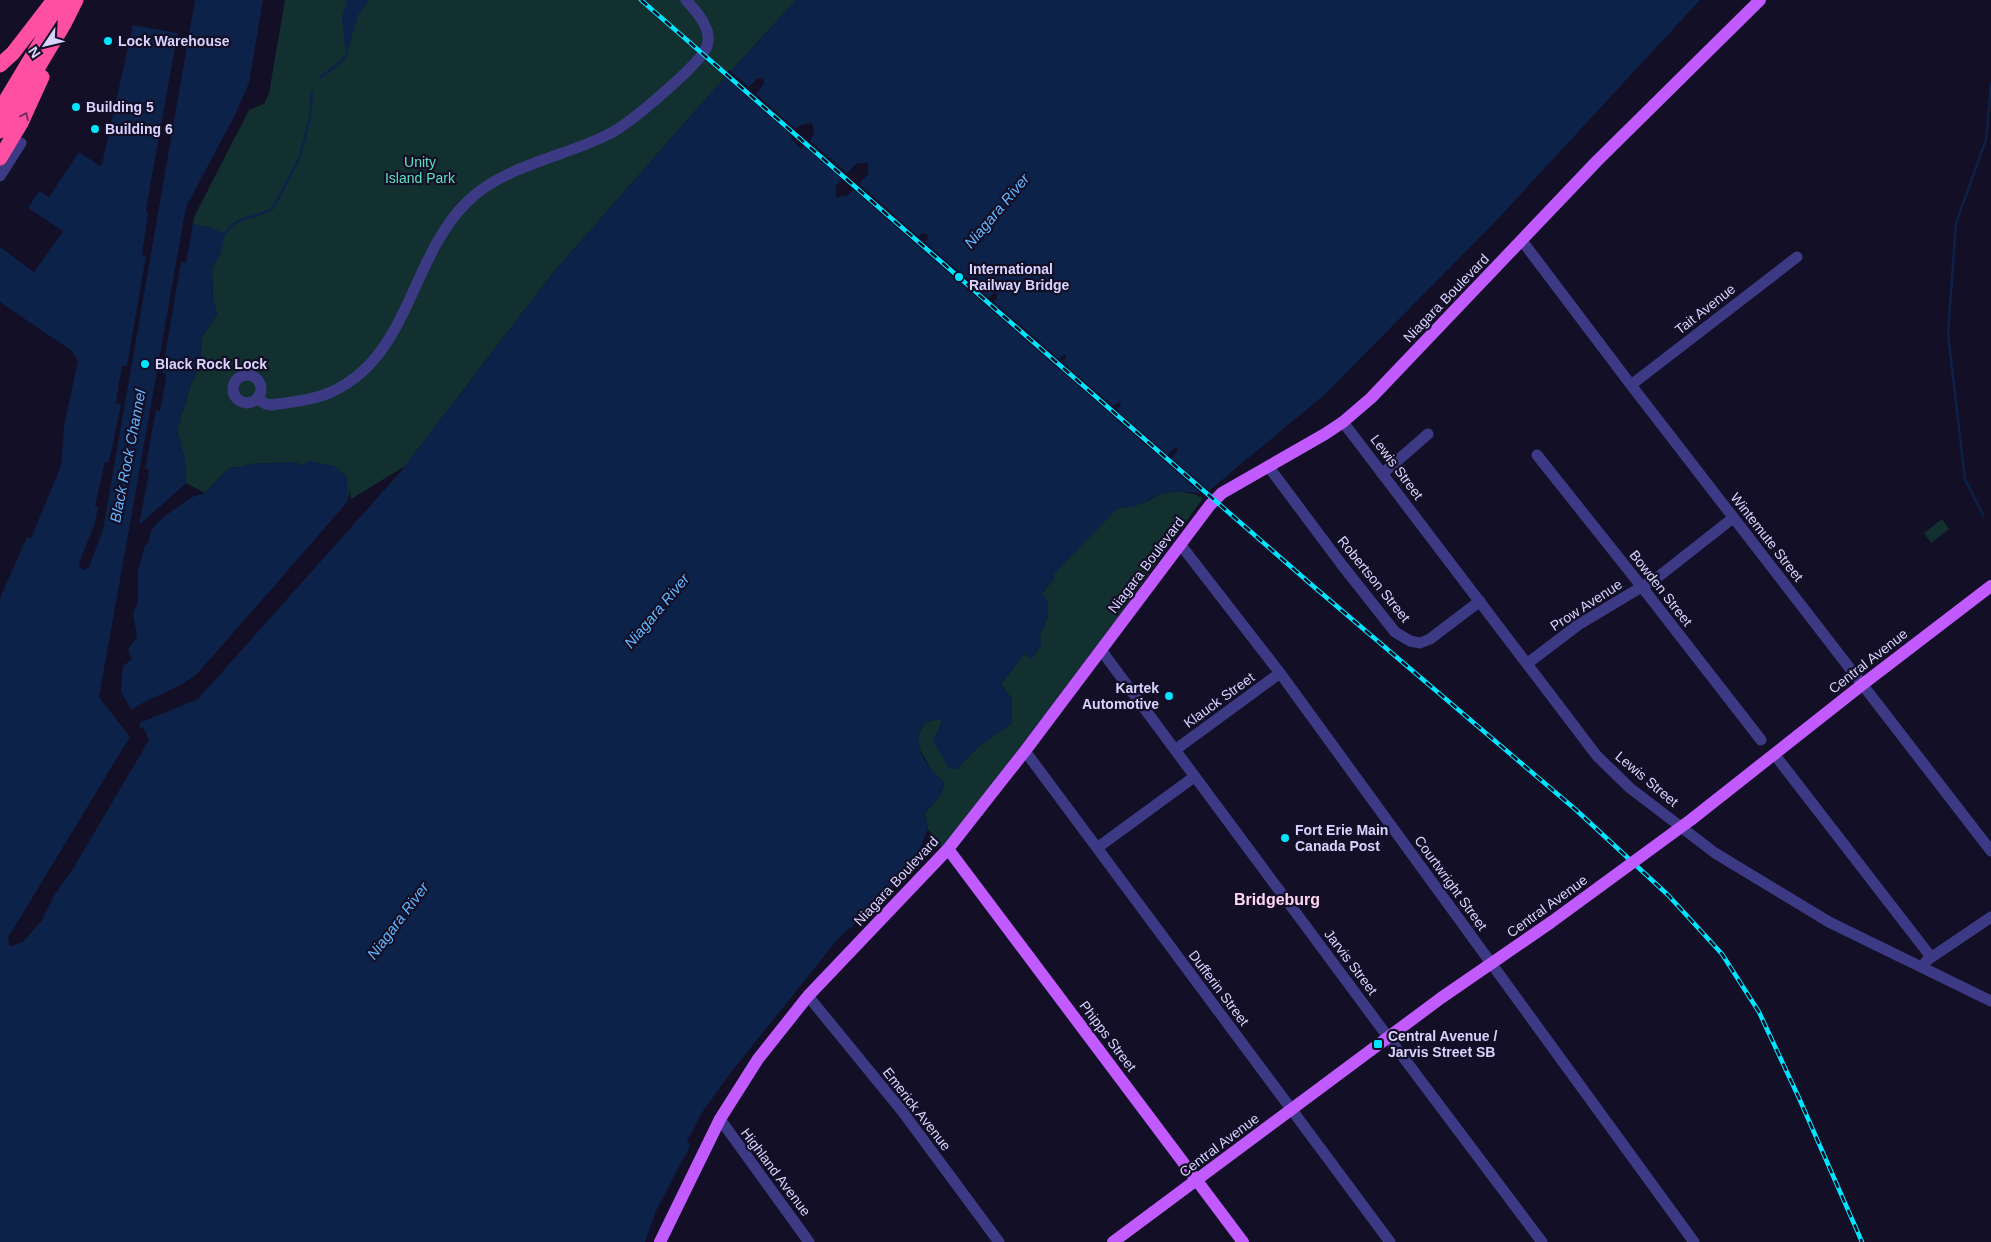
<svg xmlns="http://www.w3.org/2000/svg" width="1991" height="1242" font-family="Arial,sans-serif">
  <rect width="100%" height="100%" fill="#130f26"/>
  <path fill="#12302f" d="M285 0H796L703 102 552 274 405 466 348 501 296 462 249 464 243 467 229 468 205 493 186 483 185 461 177 430 191 384 200 366 202 337 217 314 213 300 212 268 221 252 212 228 193 224 194 217 249 110 264 104 269 93Z
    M1177 491 1194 494 1203 498 1116 620 943 849 928 829 925 813 940 796 945 783 933 773 918 746V737L924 723 939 719 942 721 933 742 957 769 977 748 1012 723V699L1001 684 1025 653 1031 659 1041 645 1040 634 1048 617V603L1042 593 1054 579 1052 576 1115 509 1148 501 1160 494Z
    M1942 519 1949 529 1931 543 1924 533Z"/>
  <path fill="#0c2248" d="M195 0H263L249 83 235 115 186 207 194 217 193 224 212 228 225 234 221 252 212 268 213 300 217 314 202 337 200 366 191 384 177 430 185 461 186 483 128 535 99 697 130 737 8 938 10 946 18 944 141 739 139 721 200 695 405 466 552 274 703 102 796 0H1700L1495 222 1323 396 1205 494 1177 491 1160 494 1134 507 1118 508 1053 575 1054 579 1042 592 1048 603V617L1040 634 1041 644 1031 659 1025 653 1001 684 1012 699V723L977 748 957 769H950L933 742 942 721 939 719 924 723C909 745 928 769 945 783L940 796 925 813 928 829 916 857 885 896 837 940 732 1071 703 1111 687 1141 690 1146 656 1211 645 1242H0V598L27 537 31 538 61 466 64 426 78 361 72 351 0 302V247L34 272 63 231 28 208 39 191 49 197 79 152 100 166 102 164 133 25 188 35Z
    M347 0H370L358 15 346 56 342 18Z
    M309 461 334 466 347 477 348 501 312 543 309 550 197 674C176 690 153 696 131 710L121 691 123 666 132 659 128 650 137 636 133 614 138 601V572L144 548 149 541 150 532 159 521 169 513 192 497 205 493 229 468 243 467 249 464 297 462 301 466Z"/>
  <path fill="#130f26" d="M192 0H195L103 530 89 567 84 570 80 568 79 563 95 523 98 507 95 506 103 470 105 462H109L121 404 116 403 118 389 122 366H127L146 256 142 255 148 214 146 209 178 31 187 33Z
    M729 70 749 87 758 78H763L764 84 756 94 796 129 801 125 812 123 814 133 810 141 847 173 857 163H868V174L859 184 919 237 921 234H927L928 239 925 242 989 298 993 294 997 293V298L994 302 1059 359 1065 354 1066 358 1062 362 1113 406 1120 402 1121 405 1117 410 1168 455 1174 448H1177L1178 450 1172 458 1211 492 1204 496 1057 367H1055L1054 365 854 190 847 196 836 197V186L842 179 804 146 801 149 791 139 792 136 749 98H745V94L723 76Z
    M186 207 194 217 190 242 186 263 181 262 162 373 166 374V378L160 411 156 410 145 469 149 470 148 478 139 525 128 535Z
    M403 469 198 699 137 724 138 718 198 693 397 471Z
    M350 490 351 502 314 544 311 551 199 676 184 687 155 699 190 682 347 503Z
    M143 727 149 740 74 867 54 896 42 920 23 942 10 946 8 938 130 737H132L11 938 12 943 16 942 138 738H140L138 729Z"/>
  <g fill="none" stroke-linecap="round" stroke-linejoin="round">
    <path stroke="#0c2248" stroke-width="2.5" d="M320 77 332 69 346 56
      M225 234C236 214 256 220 273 208L299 159 310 118 312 92
      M1983 515 1965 479 1948 334 1956 223 1986 140 1991 84"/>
    <path stroke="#3d3a85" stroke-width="11" d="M0 176 21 143
      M1521 241 1526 246 1631 385 1991 851
      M233 389a14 14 0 1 1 28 0a14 14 0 1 1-28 0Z
      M1631 385 1797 257
      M257 399 266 404 272 405C289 402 307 401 324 395 410 362 408 260 467 202 504 165 565 157 609 134 628 125 701 64 707 46 713 29 696 11 686 0
      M1343 422 1597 756 1630 788 1715 853 1829 922 1991 1001
      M1537 455 1642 587 1761 740
      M1268 466 1342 565 1395 632 1410 641 1420 643 1430 639 1480 601
      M1382 474 1428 434
      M1180 544 1280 673 1694 1242
      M1101 650 1388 1037 1542 1242
      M1528 663 1578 625 1658 577 1733 518
      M1175 750 1280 673
      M1025 751 1390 1242
      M1775 755 1931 957
      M1097 848 1194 777
      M1926 961 1991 917
      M808 996 902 1111 999 1242
      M720 1119 809 1242"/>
    <path stroke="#c25bff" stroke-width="12" d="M1692 819 1863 684 1991 586
      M948 849 1243 1242
      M660 1242 720 1119 758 1059 808 996 948 849 1025 751 1210 505 1222 493 1325 434 1343 422 1371 398 1597 161 1760 0
      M1113 1242 1441 998 1550 923"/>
    <path stroke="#ff4fa3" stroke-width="15" d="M0 65 13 53 54 0
      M0 110 48 30 62 0
      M0 131 64 24 76 0
      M0 158 21 123 42 77"/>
    <defs>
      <path id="rail" d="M641 0 1313 586 1575 809 1668 895 1722 954 1759 1012 1799 1098 1862 1242"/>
    </defs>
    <use href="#rail" stroke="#00e5ff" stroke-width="4.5"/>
    <use href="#rail" stroke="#130f26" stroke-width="2.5" stroke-dasharray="8" stroke-linecap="butt"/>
    <path stroke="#c25bff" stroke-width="12" d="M1550 923 1692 819"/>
  </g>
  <defs><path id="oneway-chevron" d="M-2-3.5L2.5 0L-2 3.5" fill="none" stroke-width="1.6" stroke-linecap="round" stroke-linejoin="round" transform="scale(1.25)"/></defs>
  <use stroke="#7d2c5e" href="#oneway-chevron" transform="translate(25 116) rotate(-65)"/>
  <g fill="#00e5ff" stroke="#130f26" stroke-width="2">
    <circle cx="108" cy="41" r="5"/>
    <circle cx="76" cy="107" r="5"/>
    <circle cx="95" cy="129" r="5"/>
    <circle cx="959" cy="277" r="5"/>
    <circle cx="145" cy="364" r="5"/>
    <circle cx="1169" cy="696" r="5"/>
    <circle cx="1285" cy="838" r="5"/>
    <rect x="1373" y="1039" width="10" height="10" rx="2.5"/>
  </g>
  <g text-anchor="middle" stroke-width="4.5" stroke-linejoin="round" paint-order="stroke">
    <g font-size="14" font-weight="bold" fill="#d9d4ff" stroke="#130f26" text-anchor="start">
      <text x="118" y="46">Lock Warehouse</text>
      <text x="86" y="112">Building 5</text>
      <text x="105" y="134">Building 6</text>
      <text x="969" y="274">International<tspan x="969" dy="16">Railway Bridge</tspan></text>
      <text x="155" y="369">Black Rock Lock</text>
      <text x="1159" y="693" text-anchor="end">Kartek<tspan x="1159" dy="16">Automotive</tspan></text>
      <text x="1295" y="835">Fort Erie Main<tspan x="1295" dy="16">Canada Post</tspan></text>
      <text x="1388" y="1041">Central Avenue /<tspan x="1388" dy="16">Jarvis Street SB</tspan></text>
    </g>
    <g font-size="14" fill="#5fe0c0" stroke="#130f26">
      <text x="420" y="167">Unity<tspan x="420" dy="16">Island Park</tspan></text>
    </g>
    <g font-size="14" fill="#d9d4ff" stroke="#130f26">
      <text transform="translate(1446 298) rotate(-46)" y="5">Niagara Boulevard</text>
      <text transform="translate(1705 309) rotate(-38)" y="5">Tait Avenue</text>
      <text transform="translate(1397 467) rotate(53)" y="5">Lewis Street</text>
      <text transform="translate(1767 537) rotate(52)" y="5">Wintemute Street</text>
      <text transform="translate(1146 565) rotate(-53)" y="5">Niagara Boulevard</text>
      <text transform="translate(1374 579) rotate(51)" y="5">Robertson Street</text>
      <text transform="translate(1661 588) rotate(52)" y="5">Bowden Street</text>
      <text transform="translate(1586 605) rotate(-33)" y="5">Prow Avenue</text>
      <text transform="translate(1868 661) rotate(-38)" y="5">Central Avenue</text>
      <text transform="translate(1219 700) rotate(-36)" y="5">Klauck Street</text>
      <text transform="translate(1647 779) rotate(40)" y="5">Lewis Street</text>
      <text transform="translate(896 881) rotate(-47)" y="5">Niagara Boulevard</text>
      <text transform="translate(1451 883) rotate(54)" y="5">Courtwright Street</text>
      <text transform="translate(1547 906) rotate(-36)" y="5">Central Avenue</text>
      <text transform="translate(1351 962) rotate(53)" y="5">Jarvis Street</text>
      <text transform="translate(1219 988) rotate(53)" y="5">Dufferin Street</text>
      <text transform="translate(1108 1036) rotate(53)" y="5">Phipps Street</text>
      <text transform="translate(917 1109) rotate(52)" y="5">Emerick Avenue</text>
      <text transform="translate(1219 1145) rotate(-37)" y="5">Central Avenue</text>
      <text transform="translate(776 1172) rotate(53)" y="5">Highland Avenue</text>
    </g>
    <g font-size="15" font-style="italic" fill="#62b6ff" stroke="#130f26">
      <text transform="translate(997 211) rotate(-50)" y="5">Niagara River</text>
      <text transform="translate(128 456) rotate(-79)" y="5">Black Rock Channel</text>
      <text transform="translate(657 611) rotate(-50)" y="5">Niagara River</text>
      <text transform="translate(398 921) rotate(-53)" y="5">Niagara River</text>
    </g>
    <g font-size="16" font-weight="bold" fill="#ffd6f0" stroke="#130f26">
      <text x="1277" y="905">Bridgeburg</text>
    </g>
  </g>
  <g transform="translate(45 45) rotate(235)" stroke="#130f26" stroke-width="4" paint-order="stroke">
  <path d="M0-4L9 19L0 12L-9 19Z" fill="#d9d4ff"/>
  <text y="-8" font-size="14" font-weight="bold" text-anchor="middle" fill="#d9d4ff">N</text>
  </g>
</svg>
